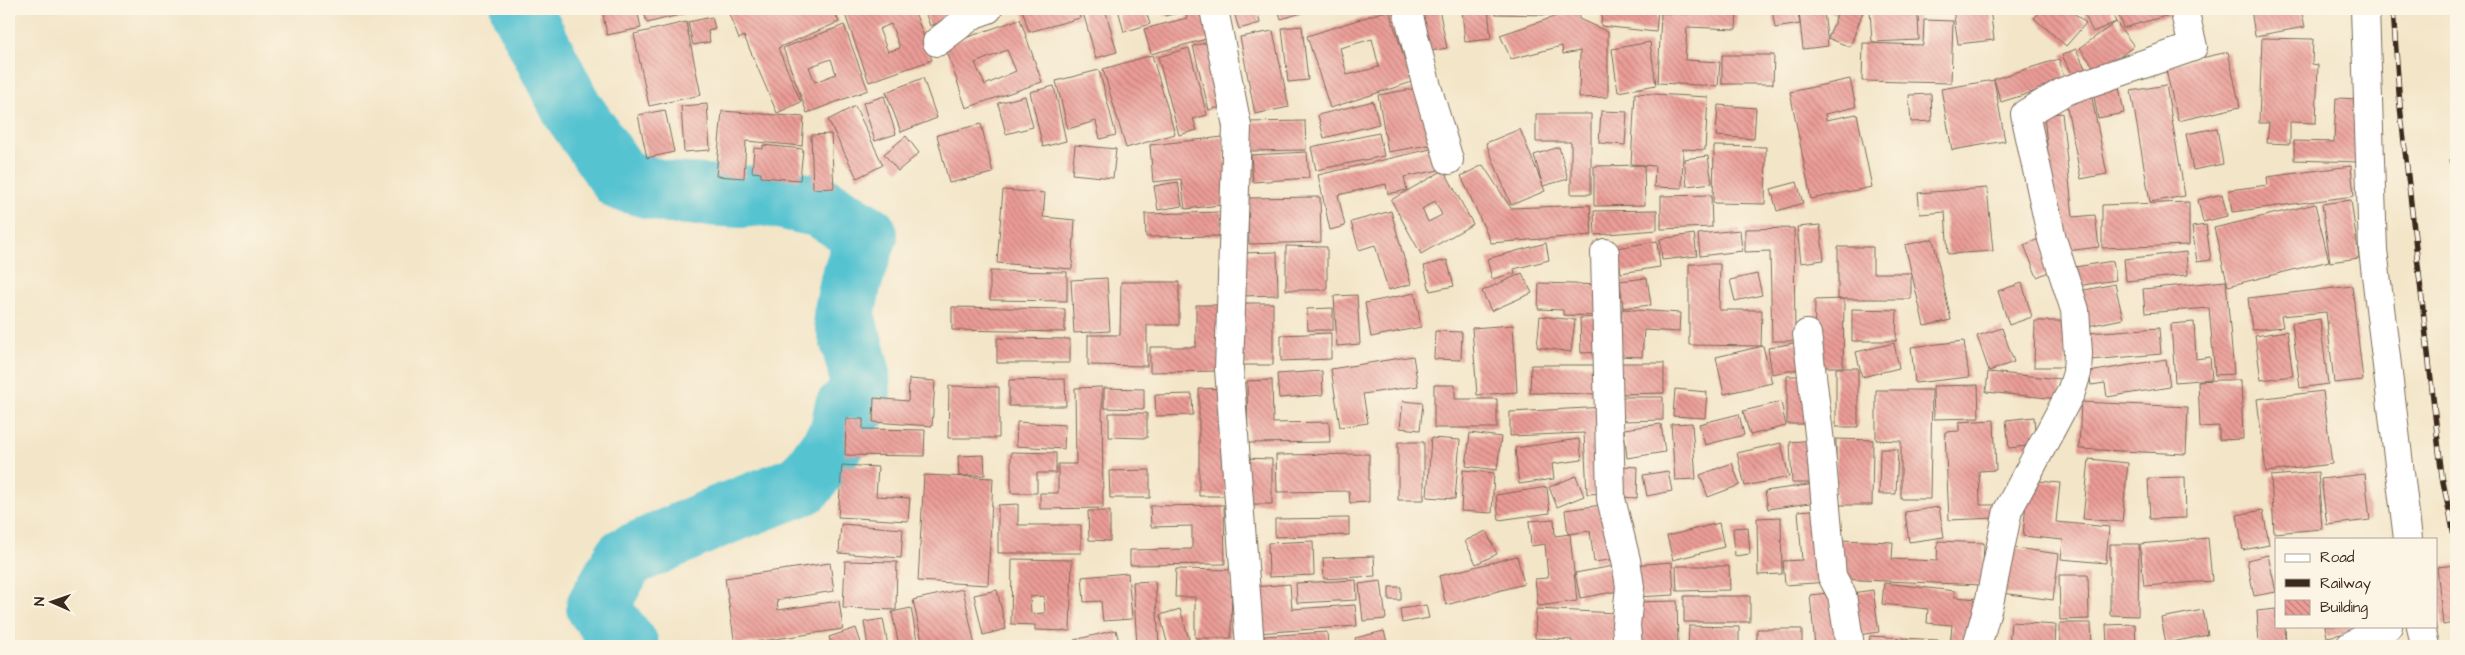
<svg xmlns="http://www.w3.org/2000/svg" width="2465" height="655" font-family="'Architects Daughter',sans-serif">
  <defs>
    <pattern id="building-back-hatch" width="6" height="6" patternUnits="userSpaceOnUse" patternTransform="scale(1.25)"><rect width="6" height="6" fill="#eb9c97"/><path d="M-1 5l2 2M0 0l6 6M5-1l2 2" fill="none" stroke="#c07f7b"/></pattern>
  </defs>
  <rect width="100%" height="100%" fill="#fcf5e5"/>
  <filter id="ink" filterUnits="userSpaceOnUse"><feTurbulence type="fractalNoise" baseFrequency=".02" numOctaves="2"/><feDisplacementMap in="SourceGraphic" scale="10" xChannelSelector="R" yChannelSelector="G"/><feConvolveMatrix kernelMatrix="1 2 1 2 8 2 1 2 1" color-interpolation-filters="sRGB"/></filter>
  <filter id="wash" filterUnits="userSpaceOnUse"><feTurbulence type="fractalNoise" baseFrequency=".0096" numOctaves="4" result="noise"/><feDisplacementMap in="SourceGraphic" scale="20" xChannelSelector="R" yChannelSelector="G"/><feGaussianBlur stdDeviation="1.12" result="paint"/><feColorMatrix in="noise" values="0 0 0 0 0 0 0 0 0 0 0 0 0 0 0 0 0 1.4 0 .05"/><feComposite in="paint" operator="in"/></filter>
  <g filter="url(#wash)">
    <rect width="100%" height="100%" fill="#f3e5c8"/>
    <g fill="none" stroke-linecap="round" stroke-linejoin="round">
      <path stroke="#57c3d1" stroke-width="62" d="M521 9 572 109 621 180 670 193 742 197 764 195 821 207 867 235 851 281 844 316 859 370 860 403 845 409 840 434 804 484 720 516 625 558 597 607 628 646"/>
    </g>
    <g id="blocks">
      <path fill="url(#building-back-hatch)" fill-rule="evenodd" d="M602 9H637L641 28 607 35Z
        M643 9H703L647 23Z
        M727 9H791L794 15 806 9H833L839 22 778 48 801 102 777 113 744 36 739 39Z
        M843 9H914L932 60 869 82ZM891 24 900 48 888 52 879 29Z
        M924 9H978L930 26Z
        M1022 9H1078L1080 18 1029 32Z
        M1082 9H1105L1117 52 1096 58Z
        M1118 9H1145L1150 24 1124 32Z
        M1163 9H1202L1210 38 1151 54 1144 29 1187 18 1186 11 1165 16Z
        M1233 9H1257L1260 23 1239 29Z
        M1278 9H1301L1302 13 1281 19Z
        M1417 9H1439L1447 48 1425 52Z
        M1462 9H1488L1491 39 1465 42Z
        M1495 9H1548V15L1495 14Z
        M1578 9 1579 19 1608 32V97L1579 98 1580 51 1563 54 1562 46 1511 59 1500 35Z
        M1602 9H1658L1656 32 1601 26Z
        M1691 9H1737L1736 29 1687 27 1685 60 1720 62 1718 86 1658 83 1661 13 1690 14Z
        M1772 9H1797L1800 24 1775 28Z
        M1826 9H1864L1850 47 1828 38 1837 15Z
        M1870 9H1909V16L1918 15 1919 40 1872 42Z
        M1915 9H1948V12H1915Z
        M1953 9H1990L1994 40 1958 44Z
        M2043 9H2069L2086 23 2066 46 2034 18Z
        M2082 9H2110L2116 22 2134 46 2098 73 2080 48 2116 22 2093 32Z
        M2117 9H2174L2176 13 2123 28Z
        M2251 9H2301L2305 27 2255 36Z
        M1389 10 1412 82 1330 108 1307 36ZM1372 39 1379 67 1347 75 1340 48Z
        M1824 11 1828 46 1803 49 1799 13Z
        M712 17 715 29 708 31 710 42 693 45 688 22Z
        M1020 19 1042 82 966 108 945 45ZM1007 50 1016 71 985 85 975 63Z
        M1924 20 1953 21 1951 83 1862 81 1863 43 1923 45Z
        M686 22 701 95 649 106 634 34Z
        M844 25 868 90 807 113 783 48ZM831 59 836 74 815 82 809 67Z
        M1302 26 1308 80 1288 82 1282 28Z
        M1273 31 1289 107 1255 114 1240 37Z
        M2262 38 2313 39 2312 64 2318 65 2316 123 2290 122V144L2267 143 2269 123H2259Z
        M1213 41 1229 105 1209 110 1193 46Z
        M1650 42 1656 85 1618 92 1612 49Z
        M1189 48 1207 115 1193 119 1197 130 1179 135 1158 57Z
        M2076 49 2087 72 2073 78 2062 55Z
        M2228 52 2240 107 2178 121 2165 66Z
        M1152 55 1175 134 1126 148 1103 69Z
        M1722 55H1774L1773 84H1722Z
        M2059 59 2065 82 2001 102 1994 79Z
        M1099 70 1116 135 1100 139 1096 121 1068 129 1056 81Z
        M923 78 937 118 901 132 886 92Z
        M1850 79 1856 107 1825 114 1826 120 1857 114 1872 187 1811 199 1790 92Z
        M1994 80 2005 141 1952 150 1941 89Z
        M2166 85 2185 196 2150 202 2131 91Z
        M1054 86 1066 141 1043 147 1030 92Z
        M1424 87 1434 144 1388 152 1378 95Z
        M2119 87 2124 113 2098 118 2093 92Z
        M1635 93 1708 97 1705 150 1683 149 1682 188 1654 187 1655 166 1631 164Z
        M2091 93 2107 174 2081 179 2065 97Z
        M1931 94 1932 121 1911 122 1909 95Z
        M884 96 896 134 875 141 863 103Z
        M1025 96 1033 127 1006 134 998 103Z
        M2336 98 2361 99 2359 162 2294 160V141L2334 142Z
        M1373 101 1379 124 1324 138 1318 115Z
        M707 104 710 150 684 152 681 106Z
        M1718 105 1756 108 1754 139 1716 136Z
        M855 106 883 165 857 178 828 120Z
        M665 110 674 152 647 158 638 115Z
        M722 111 804 117 802 146 746 141 744 178 716 176Z
        M1601 111 1627 112 1625 145 1599 143Z
        M2062 113 2073 217 2095 215 2099 247 2058 252 2044 115Z
        M1536 114H1591V194H1571V142H1536Z
        M1305 121 1306 150 1249 151 1248 122Z
        M981 124 993 173 949 183 937 135Z
        M2217 128 2223 164 2193 170 2186 134Z
        M1520 129 1545 191 1511 205 1486 143Z
        M1379 133 1384 156 1316 170 1311 147Z
        M831 134 834 188 813 189 811 135Z
        M906 136 919 153 898 171 884 154Z
        M1223 137 1230 204 1185 209 1181 179 1153 182 1150 145Z
        M763 145 803 149 800 180 761 177V173L752 172 754 148 763 149Z
        M1075 145 1116 149 1113 178 1072 174Z
        M1714 146 1766 147 1765 204 1713 203Z
        M1559 147 1568 179 1543 186 1534 155Z
        M1435 148 1439 170 1404 177 1407 190 1388 194 1386 184 1338 195 1345 226 1330 230 1318 175Z
        M1307 152 1309 178 1253 182 1251 155Z
        M1708 156 1712 183 1687 186 1684 159Z
        M2450 160H2456V217H2455Z
        M1483 165 1511 208 1590 205 1592 235 1491 243 1461 176Z
        M1644 165 1645 205 1594 206V166Z
        M2351 166 2354 196 2232 212 2229 190 2268 185 2267 177Z
        M1444 170 1473 224 1421 254 1391 200ZM1435 201 1442 215 1428 222 1422 209Z
        M1178 182 1182 206 1158 210 1154 186Z
        M1797 182 1803 203 1777 211 1771 189Z
        M1987 188 1993 251 1948 254 1945 212 1920 214 1918 193Z
        M1003 190 1045 193 1043 217 1075 220 1072 269 997 263Z
        M2222 194 2227 216 2203 222 2198 200Z
        M1711 195 1712 227 1661 229V196Z
        M1320 197 1321 242 1249 244 1248 198Z
        M2351 200 2359 258 2330 262 2322 204Z
        M2189 202V245L2102 248V205Z
        M2315 204 2329 261 2228 286 2214 228Z
        M1657 210V230L1595 235 1594 211Z
        M1391 211 1411 284 1388 290 1375 245 1359 250 1351 222Z
        M1222 212V236L1146 237 1145 214Z
        M1820 225 1824 260 1801 263 1797 227Z
        M2206 225 2211 260 2197 262 2192 227Z
        M1794 228 1795 341H1772L1770 251 1745 252V229Z
        M1740 230 1742 251 1700 256 1698 234Z
        M1694 234 1697 256 1662 260 1660 239Z
        M2046 236 2060 267 2037 277 2024 245Z
        M1933 239 1951 320 1924 326 1905 245Z
        M1657 241 1660 267 1621 273 1617 248Z
        M1546 243 1549 260 1514 269 1515 273 1492 279 1487 259Z
        M1286 246 1327 247V290H1286Z
        M1838 247H1873V273H1911V299H1838Z
        M1277 252 1278 295 1242 296 1240 253Z
        M2186 252 2188 275 2126 281 2124 259Z
        M1447 260 1454 286 1430 291 1424 266Z
        M2113 261 2116 280 2077 286 2075 267Z
        M1689 264H1720L1719 310H1762L1761 346 1689 345Z
        M990 271 1067 272V301L990 300Z
        M1522 273 1532 293 1491 311 1482 291Z
        M1757 274 1762 295 1735 301 1730 280Z
        M1107 278 1110 331 1074 333 1071 280Z
        M1647 278 1651 305 1623 308 1620 281Z
        M2226 281 2234 374 2215 375 2209 308 2145 313 2143 289Z
        M1121 282H1179V325H1147V366L1088 365V335H1120Z
        M1539 283 1605 285 1604 316 1563 315V310L1538 309Z
        M2022 283 2032 317 2009 325 1998 291Z
        M2115 284 2123 319 2083 327 2075 292Z
        M2352 286 2363 380 2334 383 2326 312 2281 316 2283 327 2252 330 2248 298Z
        M1415 293 1421 327 1371 337 1365 303Z
        M1357 295 1360 344 1337 346 1334 296Z
        M1844 299 1843 367H1814L1815 300Z
        M1233 303H1273V365H1233Z
        M1196 305H1221V371L1150 372V347H1196Z
        M952 307 1065 309V332L952 330Z
        M1333 308V330H1308L1307 309Z
        M1622 309 1680 313 1679 332 1644 330 1642 357 1619 356Z
        M1852 309 1897 310 1896 341H1852Z
        M1540 316 1575 320 1571 352 1537 347Z
        M1604 317 1605 352 1581 353 1580 318Z
        M2320 319 2328 384 2300 388 2292 323Z
        M2035 321H2065V367H2034Z
        M2194 322 2196 359 2210 357 2212 379 2175 382 2171 324Z
        M1513 325 1517 392 1477 395 1472 328Z
        M2002 328 2014 362 1989 371 1977 336Z
        M2159 328 2161 354 2090 360 2088 333Z
        M1435 331 1462 332 1461 360 1434 359Z
        M2287 331 2293 376 2261 380 2255 336Z
        M1331 333V359L1281 361V335Z
        M997 338 1070 339V363H997Z
        M1964 341 1969 377 1915 383 1911 347Z
        M1799 342 1804 368 1772 374 1768 348Z
        M1894 343 1899 368 1862 377 1856 352Z
        M1763 346 1772 383 1724 394 1716 357Z
        M1413 356 1418 386 1363 394 1368 423 1340 427 1331 369Z
        M2166 359 2170 387 2107 397 2105 383 2091 385 2089 372Z
        M1619 363H1664V393L1620 394Z
        M1531 365H1605V394L1530 393Z
        M1836 368H1858V427H1836Z
        M1322 371 1323 395 1279 398 1277 374Z
        M1988 372 2061 379 2059 399 1986 392Z
        M1787 376H1810V424H1787Z
        M909 379 935 381 932 426 873 422 874 398 908 401Z
        M1065 379 1066 406H1009V380Z
        M1272 380 1273 423 1329 422 1330 442 1248 443 1247 381Z
        M2220 380H2241L2243 439 2219 440V426L2200 427 2198 381Z
        M1434 385H1455V399H1497V428H1434Z
        M1978 385 1979 418 1934 419 1933 386Z
        M949 386 999 387V438H948Z
        M1102 387 1103 508 1040 509V493H1058V464H1076L1075 388Z
        M1104 388 1144 389V409L1104 408Z
        M1225 388V496H1199V389Z
        M1675 389 1707 392 1705 418 1673 416Z
        M1876 390H1932L1930 499H1901V441L1876 440Z
        M2323 391 2332 464 2266 472 2257 399Z
        M1192 394 1193 415 1156 416 1155 395Z
        M1621 397H1663V420L1621 421Z
        M1403 401 1423 403 1420 430 1400 428Z
        M1781 402 1786 426 1750 435 1743 411Z
        M2081 402 2188 407 2186 454 2079 449Z
        M1606 407 1610 493 1587 494 1584 433 1510 436V412Z
        M1109 413H1147V438L1109 437Z
        M1739 414 1744 435 1705 445 1699 424Z
        M2034 417 2036 445 2009 448 2006 420Z
        M846 419H863V429L925 430 924 456 845 455Z
        M1994 420 1996 470 1979 471 1980 505H1997V518L1949 520 1945 432 1959 431V422Z
        M1017 422 1065 425 1064 449 1016 446Z
        M1692 423 1696 479 1675 480 1671 424Z
        M1661 424 1665 452 1627 458 1624 429Z
        M1470 433 1501 437 1497 470 1466 466Z
        M1431 438 1460 440 1455 499 1427 497Z
        M1579 439 1582 460 1552 464 1554 479 1519 484 1515 448Z
        M1836 439 1873 440 1872 505H1836Z
        M1814 440 1815 483H1792L1790 442Z
        M1398 442H1424V500H1398Z
        M1781 443 1789 477 1745 486 1737 453Z
        M1880 449H1898L1896 494H1879Z
        M1011 452 1056 453V473H1037V493H1011Z
        M1369 454V502L1350 503 1349 491 1277 492 1276 455Z
        M984 455 985 475 959 476 958 456Z
        M1244 458 1272 459V504H1243Z
        M2089 459 2128 463 2122 522 2083 519Z
        M1732 463 1740 485 1708 497 1700 475Z
        M842 465 878 467 876 496 910 498 908 521 838 517Z
        M1622 466 1638 467 1637 498 1621 497Z
        M1150 470V498H1110L1109 471Z
        M1463 470 1494 473 1492 513 1461 511Z
        M1668 471 1672 491 1647 496 1643 475Z
        M2318 472 2322 529 2274 533 2271 476Z
        M2365 474 2370 520 2327 525 2321 479Z
        M924 475 993 478 988 585 918 581Z
        M1576 476 1584 496 1557 507 1549 487Z
        M2185 477 2186 518 2150 519 2148 478Z
        M2028 480 2060 483 2056 522 2109 527 2106 563 2061 559 2063 540 2023 536Z
        M1815 484 1817 502 1768 509 1765 491Z
        M1547 487 1550 513 1499 520 1496 495Z
        M1018 504V525H1081V553H998V505Z
        M1609 504 1617 559 1594 562 1590 531 1568 534 1565 510Z
        M1224 505 1225 564 1130 565V550L1192 549V526L1151 527 1150 506Z
        M1939 507 1944 537 1909 542 1905 512Z
        M1824 509 1829 582 1785 585 1783 561 1802 560 1798 511Z
        M2263 510 2269 545 2243 550 2237 515Z
        M1088 511H1110V541L1089 540Z
        M1781 517 1782 574 1758 575 1757 518Z
        M1349 518V535L1275 537V519Z
        M1554 519 1555 536 1570 534 1577 601 1538 606 1535 579 1548 578 1545 544 1531 546 1529 521Z
        M1719 523 1724 547 1673 560 1667 536Z
        M841 524 903 529 901 558 839 553Z
        M1748 527 1750 554 1735 556 1733 528Z
        M1486 531 1497 554 1476 564 1465 541Z
        M2208 538 2212 581 2144 586 2140 544Z
        M1839 540 1893 542 1892 559 1937 561 1938 541 1984 543 1982 585 1837 579Z
        M1313 541 1314 575 1269 577 1268 543Z
        M2110 544H2139L2138 616 2110 615Z
        M2008 547 2059 554 2053 600 2002 593Z
        M2268 555 2276 592 2254 596 2247 560Z
        M1374 556 1375 576 1324 579 1323 558Z
        M1517 556 1524 584 1446 605 1439 576Z
        M1012 559 1072 560 1070 631 1035 630V625L1011 624ZM1044 596 1045 613 1031 614 1030 597Z
        M845 561 897 562 896 610 843 608Z
        M1672 562 1674 595 1636 597 1634 565Z
        M830 563 834 591 777 600 778 610 839 601 843 629 735 645 725 578Z
        M1619 565 1624 590 1580 598 1575 573Z
        M2456 565V623L2443 625 2437 567Z
        M1676 566H1729L1730 590 1677 591Z
        M1176 569 1232 570 1231 638H1195V597H1175Z
        M1128 573 1132 619 1103 621 1101 601 1084 602 1082 577Z
        M2059 575H2088L2089 619 2060 620Z
        M1356 580 1357 600 1297 603 1296 583Z
        M1155 581 1159 646H1137L1133 582Z
        M1381 581 1386 619 1363 621 1359 584Z
        M1884 583 1955 591 1954 597 1978 599 1974 646H1950L1952 625 1927 623 1928 609 1882 604Z
        M1290 584 1292 609 1355 605 1357 626 1257 633 1254 587Z
        M1389 587H1401V600H1389Z
        M963 589 975 646H923L913 600Z
        M997 590 1006 629 983 635 974 595Z
        M1873 590 1879 632 1851 636 1845 594Z
        M1838 592 1844 646H1815L1810 595Z
        M1684 596H1750V622H1684Z
        M1677 601 1678 646H1634L1633 602Z
        M1426 605 1429 618 1402 623 1400 609Z
        M911 608 918 646H899L892 612Z
        M1180 609 1191 646H1168L1160 615Z
        M1536 609 1616 613 1614 642H1607V646H1572V640L1535 638Z
        M2276 609V626H2285L2286 646H2259L2257 611Z
        M2203 610 2208 635 2166 643 2161 618Z
        M883 619 888 646H868L864 622Z
        M2011 622 2056 625 2055 646H2009Z
        M2060 623H2091L2092 646H2060Z
        M2135 624 2136 646H2107L2106 625Z
        M1689 626 1739 627V646H1688Z
        M2325 626H2376V627L2327 637Z
        M856 628 862 646H832L829 637Z
        M1757 629H1802V646H1757Z
        M1116 630 1120 646H1076L1074 640Z
        M1384 631 1388 646H1357L1355 638Z
        M1327 632 1328 646H1265L1264 636Z
        M1870 636 1938 640V646H1869Z"/>
    </g>
  </g>
  <g filter="url(#ink)">
    <use href="#blocks" fill-opacity="0" stroke="#7b6b5a" stroke-width="1"/>
    <g fill="none" stroke-linecap="round" stroke-linejoin="round">
      <defs>
        <path id="street" d="M1214 9 1237 126 1229 369 1250 646
          M1407 9 1427 87 1449 160
          M2365 9 2373 250 2408 539
          M937 42 974 14 988 9
          M1605 253 1611 499 1626 560 1630 587 1626 625 1628 646
          M1807 334 1821 451 1832 576 1842 595 1850 646
          M2421 626 2425 646
          M1977 646 1990 599 2008 510 2071 392 2077 373 2078 353 2075 310 2052 239 2025 114 2065 91 2193 47 2184 9
          M2350 646 2388 626"/>
      </defs>
      <use href="#street" stroke="#7b6b5a" stroke-width="30"/>
      <use href="#street" stroke="#fff" stroke-width="28"/>
      <defs>
        <path id="rail" d="M2393 9 2400 106 2442 477 2456 544"/>
      </defs>
      <use href="#rail" stroke="#3b2a1e" stroke-width="5.5"/>
      <use href="#rail" stroke="#fcf5e5" stroke-width="4" stroke-dasharray="11" stroke-linecap="butt"/>
    </g>
  </g>
  <rect width="2465" height="655" fill="none" stroke="#fcf5e5" stroke-width="30"/>
  <rect x="2275" y="538" width="162" height="90" fill="#fcf5e5" stroke="#afa495"/>
  <rect x="2285" y="554" width="25" height="8" fill="#ffffff" stroke="#afa495"/>
  <text x="2320" y="562" font-size="15" fill="#3b2a1e">Road</text>
  <rect x="2285" y="579" width="25" height="8" fill="#3b2a1e" stroke="#afa495"/>
  <text x="2320" y="588" font-size="15" fill="#3b2a1e">Railway</text>
  <rect x="2285" y="600" width="25" height="15" fill="url(#building-back-hatch)" stroke="#afa495"/>
  <text x="2320" y="612" font-size="15" fill="#3b2a1e">Building</text>
  <g transform="translate(52 602) rotate(272)" stroke="#fcf5e5" stroke-width="4" paint-order="stroke">
  <path d="M0-4L9 19L0 12L-9 19Z" fill="#3b2a1e"/>
  <text y="-8" font-size="14" font-weight="bold" text-anchor="middle" fill="#3b2a1e">N</text>
  </g>
</svg>
